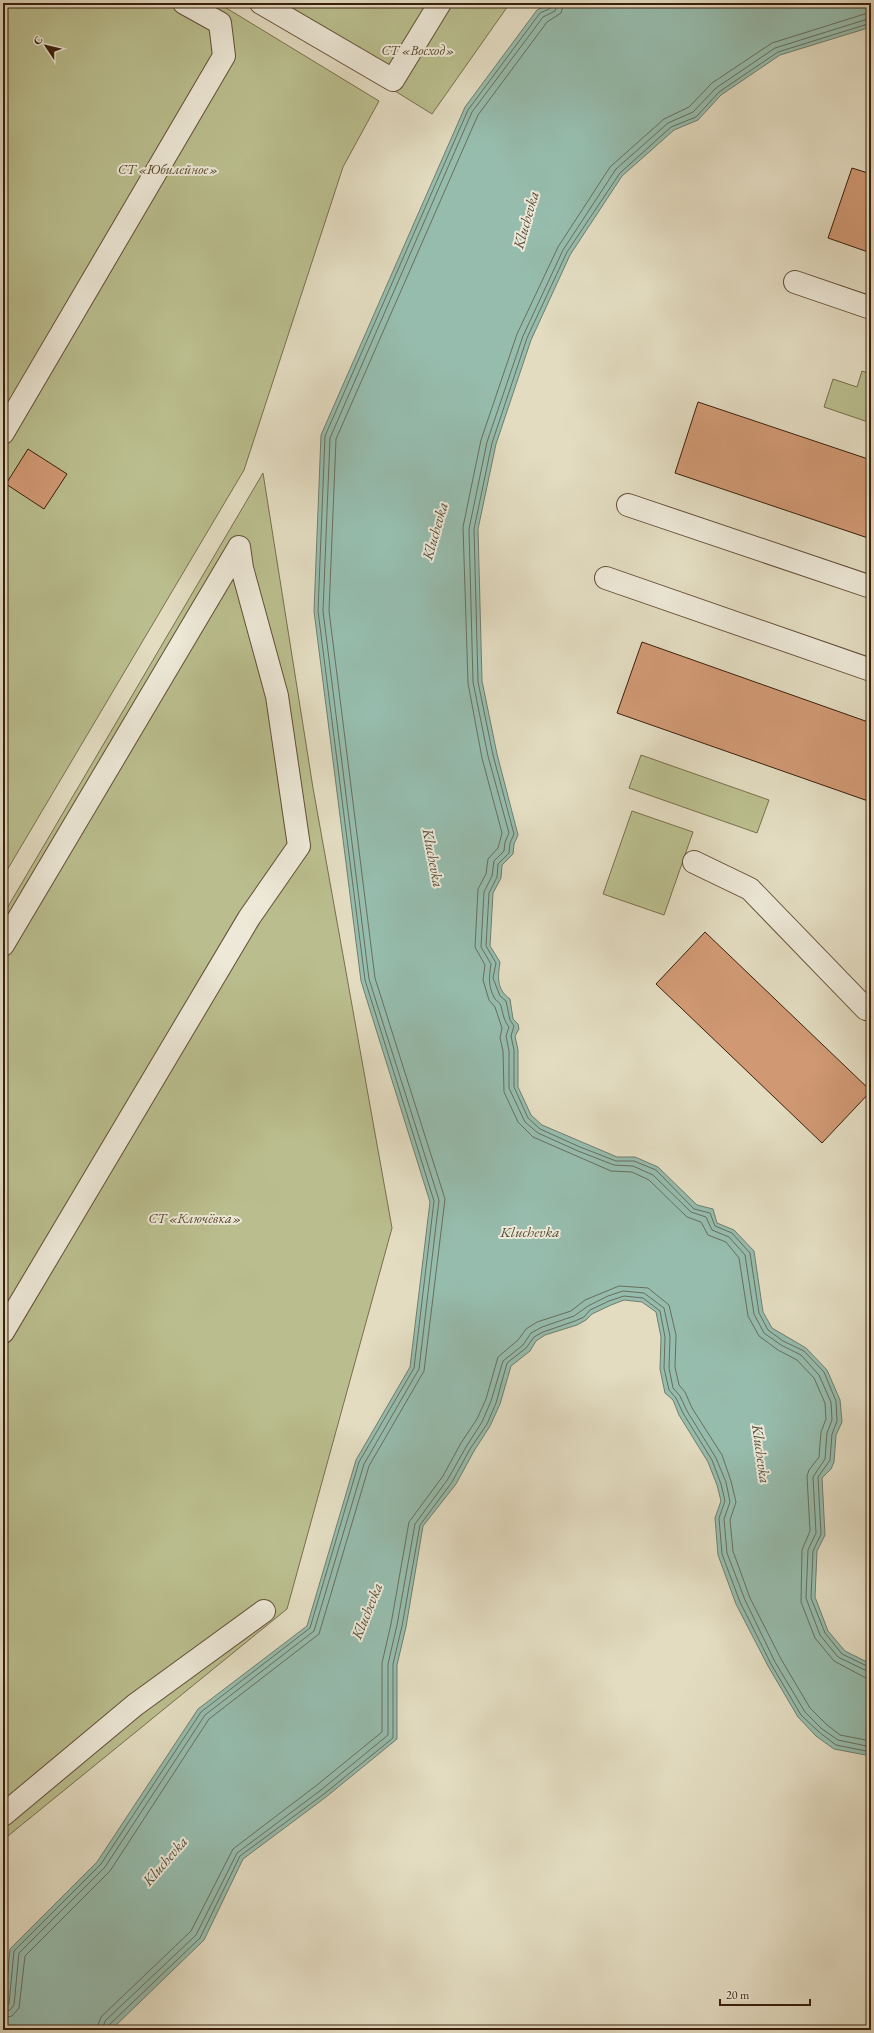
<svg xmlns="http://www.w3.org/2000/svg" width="874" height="2033" font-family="'EB Garamond',serif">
  <rect width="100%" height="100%" fill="#e3dcc1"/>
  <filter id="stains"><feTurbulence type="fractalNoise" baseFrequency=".005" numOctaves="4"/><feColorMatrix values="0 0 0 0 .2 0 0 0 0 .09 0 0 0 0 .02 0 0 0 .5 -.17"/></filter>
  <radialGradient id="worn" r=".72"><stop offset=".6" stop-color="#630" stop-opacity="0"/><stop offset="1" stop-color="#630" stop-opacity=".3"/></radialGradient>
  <path fill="#babe8e" stroke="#7a6e4c" d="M3 3H218L379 101 343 167 244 470 3 877Z
    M253 3H510L432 114Z
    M862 371 871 374V423L824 407 833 379 857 387Z
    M263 473 313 788 392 1228 287 1609 3 1840V915Z
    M641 755 769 800 757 833 629 788Z
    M632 811 693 832 664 915 603 894Z"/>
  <path fill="#96bcad" stroke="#717d6c" d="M553 3H871V27L780 55 721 95 698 120 674 130 622 176 570 255 531 340 496 444 478 529 482 681 497 754 518 835 514 844 513 854 502 865 501 878 493 893 490 946 500 962C498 977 496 989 510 999L513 1019 518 1024 519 1029 515 1036 518 1050V1087L531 1115 542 1125 617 1157H635L658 1167 697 1205 713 1209 717 1223 734 1230 754 1251 763 1312 772 1328 806 1348 827 1370 840 1400 842 1422 836 1435 834 1462 831 1469 822 1478 825 1535 817 1551 815 1597 828 1631 845 1651 871 1664V1756L834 1749 816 1736 798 1717 768 1666 736 1604 718 1555 715 1518 721 1501 717 1485 708 1462 679 1415 673 1400 665 1393 660 1369 661 1337 656 1312 642 1302 624 1300 611 1305 592 1314 586 1320 577 1325 545 1335 536 1341 530 1351 511 1366 500 1404 490 1426 474 1451 456 1484 423 1526 406 1627 397 1665V1739L326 1797 243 1859 204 1940 111 2030H3L10 1949 97 1862 198 1709 307 1626 356 1460 410 1367 430 1202 361 981 314 611 321 435 465 107 537 10Z"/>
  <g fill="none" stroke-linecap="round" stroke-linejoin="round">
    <path stroke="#686e5c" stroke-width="1" d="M871 12 772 43 712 83 689 107 664 119 610 167 558 247 517 334 481 440 463 527 468 683 482 758 502 833 498 848 488 859 486 874 478 889 475 947 485 965 483 980 489 1000 495 1007 502 1028 500 1038 503 1051 504 1092 518 1122 533 1137 611 1171 632 1172 649 1180 687 1217 701 1222 708 1235 726 1242 739 1258 748 1316 759 1336 778 1350 797 1360 814 1378 825 1403 826 1419 821 1432 819 1457 809 1470 807 1476 810 1531 802 1550 801 1602 815 1638 834 1661 864 1677 871 1679
      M871 18 775 48 716 88 693 112 668 123 616 169 563 250 523 336 487 442 469 529 473 682 488 756 509 833 505 842 504 851 494 861 492 876 484 892 481 947 491 964C489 977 488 987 495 999 497 1002 500 1002 501 1006 503 1014 504 1021 509 1027L506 1036 509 1051V1088L525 1122 538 1133 578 1151 614 1165 633 1166 653 1175 691 1212 706 1217 712 1230 729 1237 745 1255 754 1314 764 1333 781 1345 801 1355 819 1375 831 1402 832 1420 827 1433 825 1459 813 1477 816 1533 808 1550 806 1598 820 1635 838 1657 871 1673
      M871 23 778 52 719 92 696 117 671 127 620 173 567 252 527 338 492 443 474 529 478 682 493 755 514 834 510 843 509 853 498 864 497 877 489 893 486 946 496 963 493 978 500 996 506 1001 510 1020 514 1026 511 1036 514 1050V1087L528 1118 540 1129 580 1147 616 1161H634L656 1170 694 1209 710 1213 715 1226 732 1233 750 1253 759 1313 768 1330 783 1341 804 1351 824 1372 836 1401 837 1421 832 1434 830 1460 818 1477 821 1534 813 1551 811 1598 825 1633 842 1654 871 1668
      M3 2007 9 2004 14 1951 101 1864 201 1712 310 1628 359 1462 414 1368 434 1201 365 980 318 611 325 436 468 110 540 13 551 8 553 3
      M3 2012 10 2010 14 2005 19 1953 105 1867 205 1715 314 1631 364 1464 419 1369 439 1200 369 979 323 611 330 438 472 112 543 17 555 11 558 3
      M3 2018 12 2016 19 2008 25 1956 110 1871 209 1719 319 1634 369 1466 424 1371 445 1199 375 978 329 611 336 439 478 115 547 22 561 13 564 3
      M96 2030 101 2017 191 1931 233 1849 317 1785 382 1732V1663L391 1624 409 1522 443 1476 461 1443 477 1419 486 1399 498 1357 518 1340 526 1329 537 1322 571 1311 585 1300 619 1286 648 1288 669 1305 676 1335 675 1367 679 1385 685 1392 692 1408 722 1455 731 1481 736 1502 730 1520 733 1551 750 1598 781 1659 810 1708 826 1724 840 1735 871 1741
      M102 2030 105 2021 196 1935 237 1853 321 1790 388 1735V1664L397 1625 415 1524 448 1479 466 1447 482 1422 491 1401 503 1361 523 1345 531 1333 542 1327 574 1316 588 1306 608 1296 623 1291 644 1293 664 1308 670 1336 669 1368 673 1388 680 1396 687 1411 716 1458 726 1482 730 1502 724 1519 727 1553 745 1600 775 1662 805 1712 822 1729 838 1740 871 1747
      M107 2030 109 2025 200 1938 240 1856 324 1794 393 1738V1664L402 1626 420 1525 452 1482 470 1449 487 1424 496 1403 507 1363 526 1348 534 1337 543 1332 575 1321 584 1317 590 1310 609 1301 624 1296 643 1298 660 1311 665 1337 664 1368 669 1390 676 1398 683 1413 712 1460 721 1484 725 1501 719 1518 722 1554 740 1602 771 1664 801 1715 819 1732 836 1745 871 1752"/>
  </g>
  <path fill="#d09974" stroke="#3a1f0b" d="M852 168 871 174V253L828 238Z
    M698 402 871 460V539L675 473Z
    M28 449 67 474 44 509 6 484Z
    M642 642 871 723V802L617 713Z
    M705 932 871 1091 822 1143 656 984Z"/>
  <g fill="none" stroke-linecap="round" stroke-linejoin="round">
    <defs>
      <path id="minor" d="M261 3 393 80 440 3
        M795 282 871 308
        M3 433 224 56 220 23 184 3
        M628 505 871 587
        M606 578 871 670
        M694 862 750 889 866 1009 871 1010
        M3 945 239 547 242 568 277 696 299 846 249 918 3 1332
        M3 1815 135 1705 264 1611"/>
    </defs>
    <use href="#minor" stroke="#644e38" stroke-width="24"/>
    <use href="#minor" stroke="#ede8d7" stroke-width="22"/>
  </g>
  <g text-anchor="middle" stroke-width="4" stroke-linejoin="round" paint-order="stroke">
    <g font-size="14" font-style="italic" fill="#5a472c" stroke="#ede8d7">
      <text x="418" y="55">СТ «Восход»</text>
      <text x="168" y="174">СТ «Юбилейное»</text>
      <text x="195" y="1223">СТ «Ключёвка»</text>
    </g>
    <g font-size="15" font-style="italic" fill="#564e3c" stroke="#ede8d7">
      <text transform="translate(526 220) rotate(-74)" y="5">Kluchevka</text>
      <text transform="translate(435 531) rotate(-74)" y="5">Kluchevka</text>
      <text transform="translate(433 858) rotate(79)" y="5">Kluchevka</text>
      <text x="530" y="1237">Kluchevka</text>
      <text transform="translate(761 1454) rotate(82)" y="5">Kluchevka</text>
      <text transform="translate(367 1611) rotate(-68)" y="5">Kluchevka</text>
      <text transform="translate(165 1861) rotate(-49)" y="5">Kluchevka</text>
    </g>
  </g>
  <rect width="874" height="2033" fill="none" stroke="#e3dcc1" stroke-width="16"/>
  <rect x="4" y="4" width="866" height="2025" fill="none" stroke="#3a1f0b" stroke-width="2"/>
  <rect x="8" y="8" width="858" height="2017" fill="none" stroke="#3a1f0b"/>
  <g transform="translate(46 46) rotate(305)" stroke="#ede8d7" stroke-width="3" paint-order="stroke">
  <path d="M0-3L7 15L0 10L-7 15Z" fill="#3a1f0b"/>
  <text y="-6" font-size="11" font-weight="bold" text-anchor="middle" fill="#3a1f0b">С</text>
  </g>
  <path d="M720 1999v6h90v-6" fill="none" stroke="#3a1f0b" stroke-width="2"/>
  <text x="726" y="1999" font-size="12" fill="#3a1f0b" stroke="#ede8d7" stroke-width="3" paint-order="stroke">20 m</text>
  <rect width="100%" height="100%" filter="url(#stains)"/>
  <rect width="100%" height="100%" fill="url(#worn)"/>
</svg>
